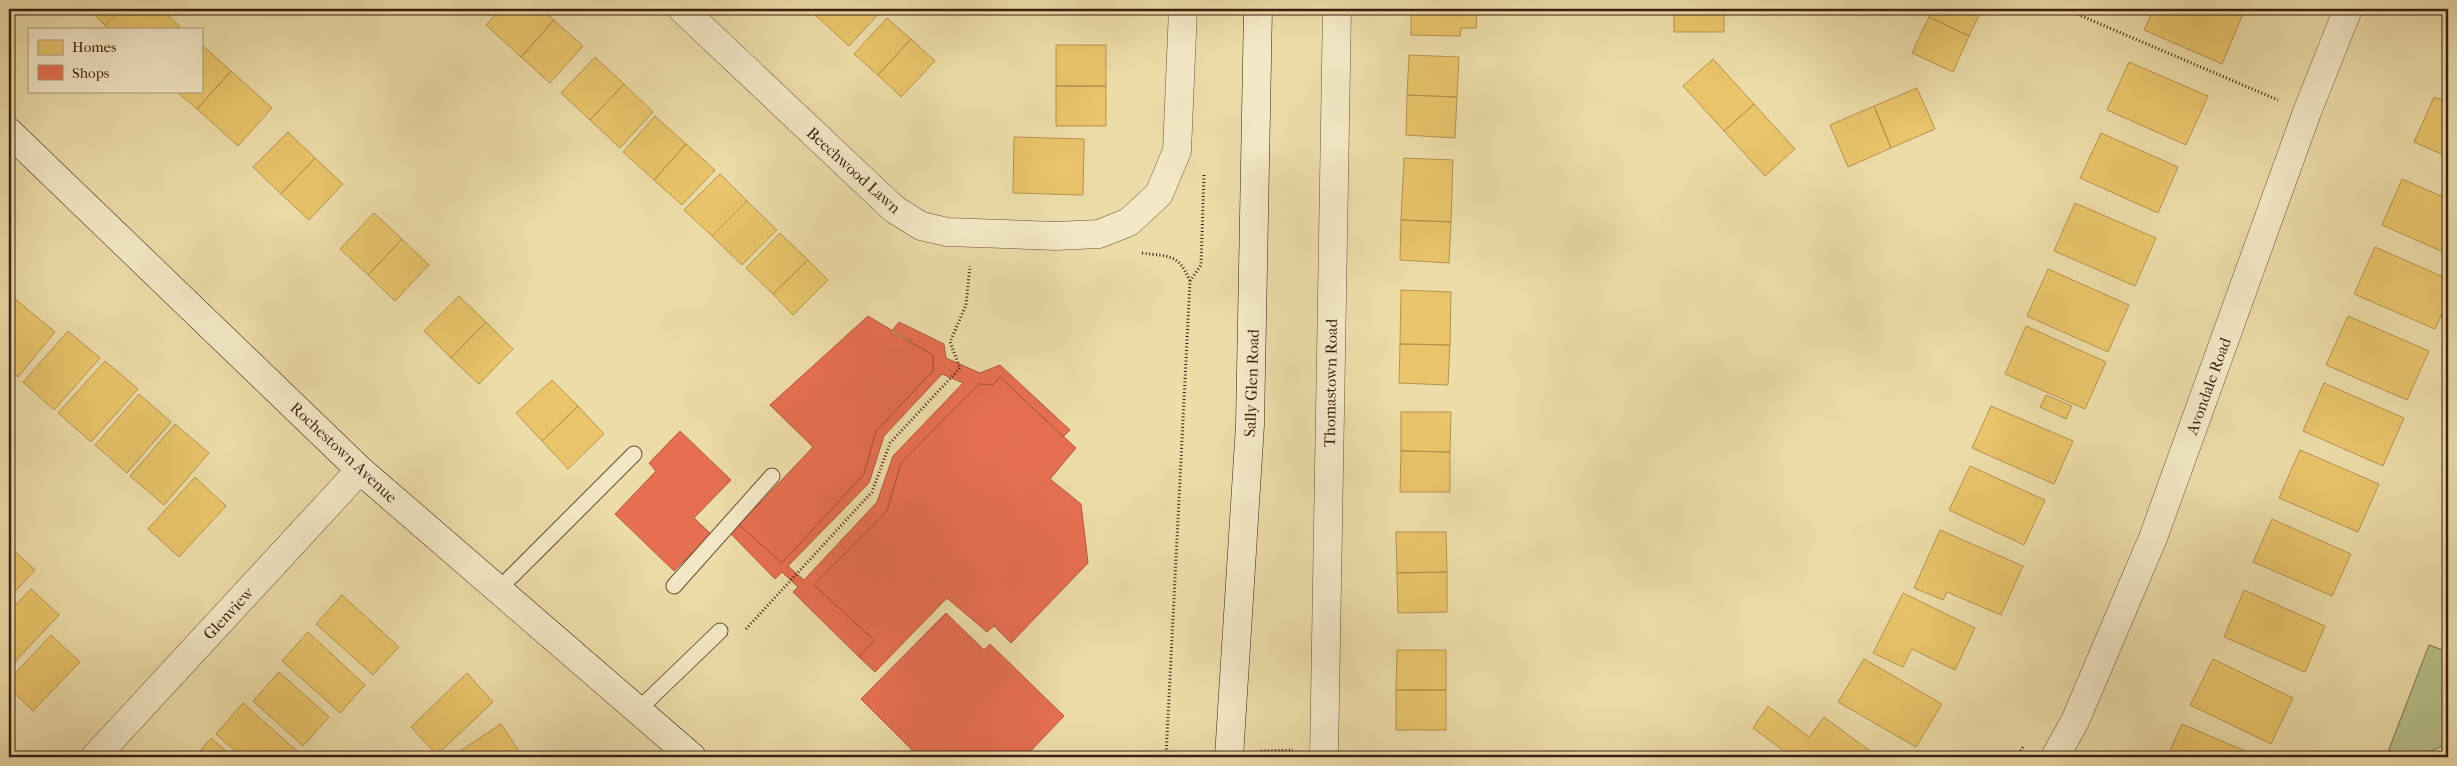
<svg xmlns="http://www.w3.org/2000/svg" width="2457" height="766" font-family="'IM FELL French Canon',serif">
  <rect width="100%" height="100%" fill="#ecdca8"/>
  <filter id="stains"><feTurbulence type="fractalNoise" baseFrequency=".004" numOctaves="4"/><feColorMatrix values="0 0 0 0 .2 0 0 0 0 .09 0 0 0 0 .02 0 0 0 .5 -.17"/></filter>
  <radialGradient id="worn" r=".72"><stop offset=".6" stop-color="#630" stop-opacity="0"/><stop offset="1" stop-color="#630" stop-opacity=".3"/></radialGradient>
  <path fill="#b6c089" stroke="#7a6f4e" d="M2429 645 2448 652V744L2415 757H2386Z"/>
  <path fill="#e9c46a" stroke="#b69250" d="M88 9H121L105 25Z
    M121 9H162L180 27 178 29H108L105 25Z
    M501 9H541L554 20 521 57 486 25Z
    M818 9H881L882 10 849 46 814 14Z
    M1411 9H1477L1476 28H1461L1460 36 1411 35Z
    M1674 9H1724V32H1674Z
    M1933 9H1982L1969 36 1929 17Z
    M2154 9H2231L2243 14 2222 64 2144 30Z
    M1929 17 1969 36 1953 72 1912 53Z
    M887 18 911 39 878 75 854 54Z
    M554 20 583 46 550 83 521 57Z
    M911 39 935 61 901 97 878 75Z
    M201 44 231 71 197 109 176 91H201Z
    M1056 45H1106V86H1056Z
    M1409 55 1459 57 1457 97 1407 95Z
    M595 57 624 84 590 120 561 93Z
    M1713 59 1754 104 1724 131 1683 86Z
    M2448 59V75L2442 73Z
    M2129 62 2208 96 2186 145 2107 110Z
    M231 71 272 108 238 146 197 109Z
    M624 84 653 112 620 148 590 120Z
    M1056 86H1106V126H1056Z
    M1917 88 1935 129 1891 148 1874 106Z
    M1407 95 1457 97 1455 138 1406 135Z
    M2434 97 2448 103V157L2414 142Z
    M1754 104 1795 149 1765 176 1724 131Z
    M1874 106 1891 148 1848 167 1830 125Z
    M655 116 686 144 654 180 623 152Z
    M288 132 315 158 281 194 253 167Z
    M2101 133 2178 167 2158 213 2080 178Z
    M1014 137 1084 139 1083 195 1013 193Z
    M686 144 715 170 682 205 654 180Z
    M315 158 343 184 309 220 281 194Z
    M1404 158 1453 160 1451 222 1401 220Z
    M720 174 747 201 712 236 684 210Z
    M2402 179 2448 199V254L2382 225Z
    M747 201 777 230 742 265 712 236Z
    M2075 203 2156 238 2135 286 2054 251Z
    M374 213 402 239 368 275 340 249Z
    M1401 220 1451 222 1449 263 1400 260Z
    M780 233 808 260 773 294 746 268Z
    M402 239 429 265 395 301 368 275Z
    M2375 247 2448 279V300L2435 329 2354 294Z
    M808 260 828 280 793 315 773 294Z
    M2048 269 2129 305 2108 352 2027 316Z
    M1401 290 1451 292 1450 345 1400 344Z
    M459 296 486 322 451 358 424 331Z
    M15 299 55 332 18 377 9 369V307Z
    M2348 316 2429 351 2407 400 2326 365Z
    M486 322 513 349 479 384 451 358Z
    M2026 326 2106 362 2085 409 2005 374Z
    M68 331 100 358 54 410 23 382Z
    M1400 344 1450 345 1448 385 1399 383Z
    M105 361 138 389 91 442 58 413Z
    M552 380 578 406 542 441 516 413Z
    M2324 383 2404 418 2383 466 2303 431Z
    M139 394 171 422 127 473 95 445Z
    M2046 395 2072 406 2066 419 2040 407Z
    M578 406 604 434 568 469 542 441Z
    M1991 406 2073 441 2054 484 1972 448Z
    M1401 412H1451L1450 452 1401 451Z
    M175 424 209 453 164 505 130 476Z
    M2300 450 2379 484 2358 532 2279 498Z
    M1401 451 1450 452V492H1400Z
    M1970 466 2045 500 2024 545 1949 510Z
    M195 477 226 506 179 557 148 529Z
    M2272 519 2351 554 2332 596 2253 562Z
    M1940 530 2023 566 2001 615 1947 592 1943 600 1914 588Z
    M1396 532H1446L1447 572 1397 573Z
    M9 546 35 570 9 598Z
    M1447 572V612L1398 613 1397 573Z
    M31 589 59 615 13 664 9 660V612Z
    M2244 590 2325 626 2305 672 2224 637Z
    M1903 593 1975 628 1955 670 1912 649 1903 667 1873 653Z
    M342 595 399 647 373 675 316 624Z
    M308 632 365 685 340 713 282 661Z
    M51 635 80 662 33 711 9 688V680Z
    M1397 650H1446V690H1396Z
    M1864 659 1942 704 1916 747 1838 702Z
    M2213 659 2293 698 2271 744 2190 705Z
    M279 672 329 717 303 746 253 701Z
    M467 673 493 702 437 755 411 727Z
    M1396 690H1446V730H1396Z
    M243 703 297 751 292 757H242L216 734Z
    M1768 706 1809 737 1824 717 1878 757H1792L1753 728Z
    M501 724 523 757H451Z
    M2182 724 2259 757H2167Z
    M211 738 233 757H195Z"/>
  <path fill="#e76f51" stroke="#b4573e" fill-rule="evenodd" d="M868 316 933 355V371L876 431 864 474 782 563 739 525 813 447 770 405Z
    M899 322 944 344 946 358 980 373 1000 365 1070 430 1063 437 1000 377 993 385 979 384 901 463 887 511 814 585 874 640 859 657 793 592 798 587 782 572 775 579 730 533 739 525 782 563 864 474 876 431 933 371V355L891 332ZM942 374 963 383 893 456 877 502 804 580 788 566 869 483 884 436Z
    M1000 377 1076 448 1050 479 1081 504 1088 563 1011 643 994 626 987 632 947 598 875 672 859 657 874 640 814 585 887 511 901 463 979 384 993 385Z
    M680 431 731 480 694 518 711 534 674 571 615 514 656 471 649 463Z
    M946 613 984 650 990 644 1064 716 1025 757H919L861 699Z"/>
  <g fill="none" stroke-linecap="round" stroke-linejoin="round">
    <defs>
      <path id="service" d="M674 586 772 476
        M498 590 634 454
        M637 711 720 631"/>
      <path id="minor" d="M682 9 894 209 921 226 947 232 1056 236 1099 234 1129 222 1159 194 1177 151 1183 9
        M95 757 360 470
        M1324 757 1337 9"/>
      <path id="tertiary" d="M2055 757 2075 721 2153 538 2307 112 2348 9"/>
      <path id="secondary" d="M9 132 360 470 692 757
        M1229 757 1250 425 1258 9"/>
    </defs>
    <use href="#service" stroke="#6a4e38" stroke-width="17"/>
    <use href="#minor" stroke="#6a4e38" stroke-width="29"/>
    <use href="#tertiary" stroke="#6a4e38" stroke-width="29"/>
    <use href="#secondary" stroke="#3e1e12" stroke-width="29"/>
    <path stroke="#3e1e12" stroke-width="3" stroke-dasharray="1 2.5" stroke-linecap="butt" d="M2065 9 2278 100
      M1142 253C1170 257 1178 253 1190 281L1166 757
      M1190 281 1201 265 1204 173
      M746 629 872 492 890 443 960 368 950 342 966 305 970 266
      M1261 751 1293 750
      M1166 753 1187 757
      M2017 757 2023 747"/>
    <use href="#service" stroke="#f3e8c6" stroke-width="15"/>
    <use href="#minor" stroke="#f3e8c6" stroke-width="28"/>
    <use href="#tertiary" stroke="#f3e8c6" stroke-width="28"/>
    <use href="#secondary" stroke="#f3e8c6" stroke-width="28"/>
  </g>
  <g text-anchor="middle" stroke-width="5" stroke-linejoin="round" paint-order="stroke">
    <g font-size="16" fill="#3e1e12" stroke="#f3e8c6">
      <text transform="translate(854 170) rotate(42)" y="6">Beechwood Lawn</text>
      <text transform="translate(1251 383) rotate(-88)" y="6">Sally Glen Road</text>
      <text transform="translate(1330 383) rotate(-89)" y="6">Thomastown Road</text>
      <text transform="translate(2208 386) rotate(-70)" y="6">Avondale Road</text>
      <text transform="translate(344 452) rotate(43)" y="6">Rochestown Avenue</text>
      <text transform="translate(228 613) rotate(-47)" y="6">Glenview</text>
    </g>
  </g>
  <rect width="2457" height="766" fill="none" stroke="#ecdca8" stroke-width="30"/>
  <rect x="10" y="10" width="2437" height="746" fill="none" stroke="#3e1e12" stroke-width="2.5"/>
  <rect x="15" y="15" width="2427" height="736" fill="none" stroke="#3e1e12"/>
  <rect x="28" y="28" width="175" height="65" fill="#f3e8c6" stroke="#ab977e"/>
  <rect x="38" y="40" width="25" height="15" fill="#e9c46a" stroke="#ab977e"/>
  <text x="72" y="52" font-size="15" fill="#3e1e12">Homes</text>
  <rect x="38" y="65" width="25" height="15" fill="#e76f51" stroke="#ab977e"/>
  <text x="72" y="78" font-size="15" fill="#3e1e12">Shops</text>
  <rect width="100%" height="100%" filter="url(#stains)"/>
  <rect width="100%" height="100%" fill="url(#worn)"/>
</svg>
